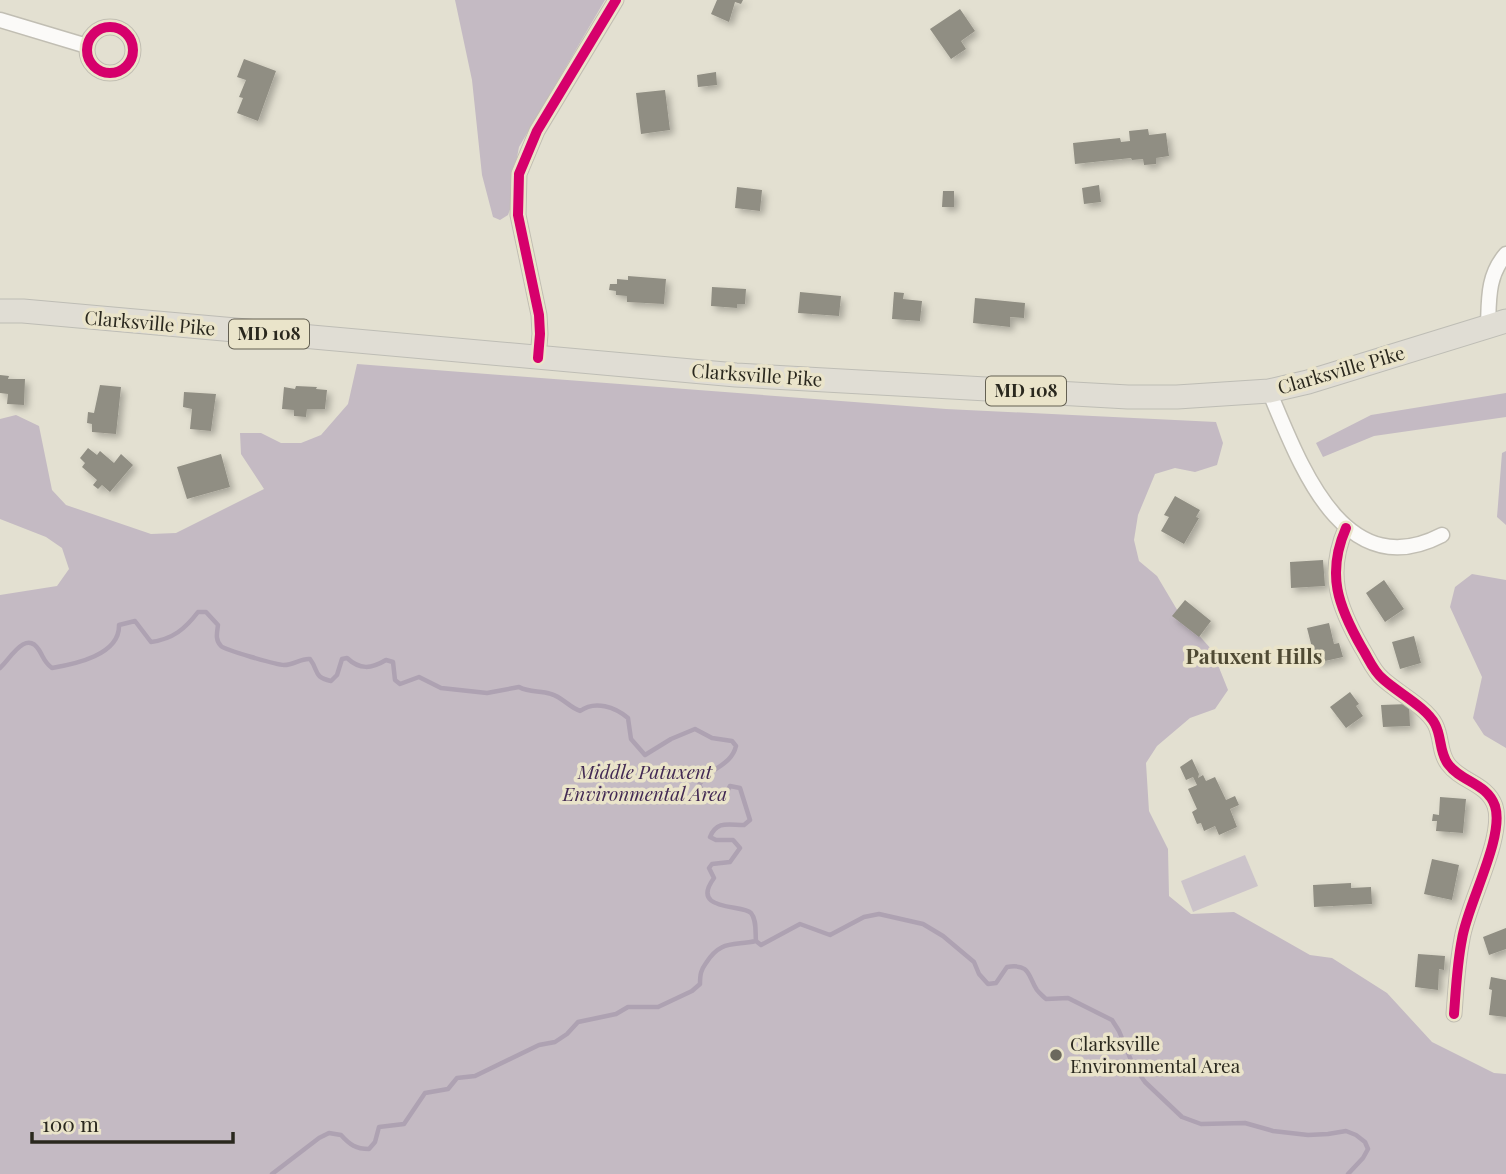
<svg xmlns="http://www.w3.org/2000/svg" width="1506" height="1174" font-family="'Playfair Display',serif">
  <defs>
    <filter id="shadow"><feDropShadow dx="4" dy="4" stdDeviation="3.5" flood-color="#0004"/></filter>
  </defs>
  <rect width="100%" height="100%" fill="#e3e0d1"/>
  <path fill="#ccc4ca" d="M1245 855 1258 886 1193 912 1181 881Z"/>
  <path fill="#c4bac3" d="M455 0H605L519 147 512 183V204L508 215 500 220 493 217 482 175 472 80Z
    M357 364 946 409 1216 422 1223 443 1217 465 1195 472 1175 468 1155 474 1138 515 1134 540 1139 561 1157 576 1179 613 1212 650 1228 690 1215 709 1190 718 1157 746 1146 763 1149 811 1168 849 1169 896 1191 914 1234 912 1310 955 1332 958 1387 993 1432 1042 1494 1073 1506 1074V1174H0V595L57 586 69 569 62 548 46 537 0 519V419L16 415 39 426 52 490 66 505 151 534 176 533 264 489 241 454 240 433H261L281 443H301L321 435 348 404Z
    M1506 393V417L1374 436 1323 457 1316 443 1371 415Z
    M1506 451V525L1497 517 1502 453Z
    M1472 574 1506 580V748L1484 735 1473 718 1482 677 1450 607 1455 587Z"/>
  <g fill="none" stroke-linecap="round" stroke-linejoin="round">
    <path stroke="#aea2b2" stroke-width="4.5" d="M0 668C10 659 26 629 39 650 44 658 44 662 52 668 75 664 120 655 119 625L135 621 151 642C173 639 185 629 198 612H206L218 625C217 633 215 640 221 646 225 650 277 665 284 665 294 665 301 658 310 659 319 671 313 677 331 681L337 675 342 659 347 658C360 670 371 669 386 660L393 662 395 680 400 684 419 677 441 688 487 693 519 687C530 693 540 690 551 694 562 697 569 707 580 711 595 700 615 707 628 718L631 739 645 755 671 739 695 729 712 738 732 741 736 746C731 767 708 768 699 785 707 801 723 802 730 786L740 788 750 820 744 825C729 825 717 820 710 837L716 840H733L740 848 730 862 712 864 709 868 714 878C689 912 743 904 751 913 757 920 755 932 756 941L761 945 800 924 830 935 864 917 879 914 923 924 943 936 974 962 979 974 988 984 996 983 1007 967C1031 963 1028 977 1037 990 1040 994 1043 996 1046 999L1068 998 1112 1020 1119 1031 1133 1065 1145 1082 1182 1117 1201 1124 1245 1123 1273 1131 1308 1135 1328 1134 1346 1131 1356 1135 1365 1142 1368 1149 1363 1158 1348 1174
      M272 1174 319 1138 329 1133 341 1135C350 1145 356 1149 369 1149L375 1142 379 1127 404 1124 425 1093 448 1089 457 1078 475 1076 539 1045 555 1042 567 1034 578 1022 616 1014 628 1007H658L692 991 700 984C700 974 701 970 706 963 721 940 732 946 756 941"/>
  </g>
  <path fill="#908e83" filter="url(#shadow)" d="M717 0H743L741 4 735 2 729 22 711 14Z
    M960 9 975 31 961 41 966 49 951 59 930 29Z
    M244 59 276 71 258 121 237 113 243 98 239 97 246 80 237 77Z
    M716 72 717 85 698 87 697 75Z
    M665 90 670 130 641 134 636 93Z
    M1148 129 1149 135 1166 133 1169 156 1156 158V164L1144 165 1143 159 1132 160 1131 158 1075 164 1073 143 1120 138 1121 142 1130 141 1129 131Z
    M1099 185 1101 202 1084 204 1082 188Z
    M737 187 762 190 760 211 735 208Z
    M943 191H954V207H942Z
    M628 276 666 279 664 304 627 302V296L616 295V291L609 290 610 284H617V279L628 280Z
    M712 287 746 289 745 304H737V308L711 306Z
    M800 292 841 296 839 316 798 313Z
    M894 292 904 293 903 299 922 301 920 321 892 319Z
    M975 298 1025 303 1024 318 1010 317V327L973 323Z
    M0 375 9 376 8 379H25L24 405 7 404 8 394 0 393Z
    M100 385 121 387 116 434 92 432V424L87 423 88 412 94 413Z
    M296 386 317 387 316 389 327 390 325 409H307L306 417 294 416V410L282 409 284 387 295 389Z
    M184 392 216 394 211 431 190 429 192 409 183 407Z
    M88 448 97 455 100 451 114 463 121 454 133 465 110 492 102 485 98 489 93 485 97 480 82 467 85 463 80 458Z
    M221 454 230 487 187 499 177 467Z
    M1175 496 1200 510 1196 517 1199 518 1184 544 1161 531 1169 517 1164 515Z
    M1323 560 1325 586 1291 588 1290 562Z
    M1384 580 1404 609 1385 622 1366 593Z
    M1185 600 1211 621 1199 637 1172 616Z
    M1329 623 1334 644 1339 643 1343 657 1316 663 1307 628Z
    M1414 636 1421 663 1400 669 1392 642Z
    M1350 692 1359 704 1356 706 1363 716 1346 728 1330 707Z
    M1409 704 1410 726 1383 727 1381 705Z
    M1192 759 1199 774 1198 778 1203 775 1206 781 1215 777 1226 800 1235 796 1239 805 1230 809 1237 827 1219 835 1215 826 1204 831 1201 823 1197 824 1192 812 1197 809 1188 789 1197 785 1193 777 1186 780 1180 767Z
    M1440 797 1466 799 1463 833 1436 831 1437 821H1432L1433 814 1439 815Z
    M1432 859 1459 865 1452 900 1424 894Z
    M1351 883V888L1371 887 1372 904 1314 907 1313 885Z
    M1506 928V949L1489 955 1483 937Z
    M1418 954 1445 956 1444 970 1439 969 1438 990 1415 987Z
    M1491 977 1506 980V1017L1489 1015 1492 990 1489 989Z"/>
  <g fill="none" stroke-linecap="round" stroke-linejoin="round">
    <defs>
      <path id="minor" d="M0 20 87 46
        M87 50a23 23 0 1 1 46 0a23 23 0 1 1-46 0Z
        M1488 327C1489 300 1487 276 1506 254
        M538 358 540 334 539 315 518 215 519 174 537 131 616 0
        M1269 391C1299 461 1342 587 1442 535
        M1346 528C1326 574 1338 606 1362 648 1369 659 1373 671 1383 679 1397 692 1426 707 1435 724 1442 737 1439 752 1448 764 1461 782 1487 783 1495 806 1505 837 1467 905 1462 939 1457 964 1456 989 1454 1014"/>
      <path id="primary" d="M0 311H23L736 375 1128 397H1177L1269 391 1308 382 1506 321"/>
    </defs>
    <use href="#minor" stroke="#c1beb3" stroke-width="17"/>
    <use href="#primary" stroke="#bebdb5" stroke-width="25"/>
    <use href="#minor" stroke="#fbfaf8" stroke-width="14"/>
    <use href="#primary" stroke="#e0ddd4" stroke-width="23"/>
    <defs>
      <path id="cycleway" d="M87 50a23 23 0 1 1 46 0a23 23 0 1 1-46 0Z
        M538 358 540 334 539 315 518 215 519 174 537 131 616 0
        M1346 528C1326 574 1338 606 1362 648 1369 659 1373 671 1383 679 1397 692 1426 707 1435 724 1442 737 1439 752 1448 764 1461 782 1487 783 1495 806 1505 837 1467 905 1462 939 1457 964 1456 989 1454 1014"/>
    </defs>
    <use href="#cycleway" stroke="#eae4ca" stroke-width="15"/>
    <use href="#cycleway" stroke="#d6006c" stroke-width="10"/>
  </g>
  <circle fill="#6b685d" stroke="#eae4ca" stroke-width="2.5" cx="1056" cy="1055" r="7"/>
  <g text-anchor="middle" stroke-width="7" stroke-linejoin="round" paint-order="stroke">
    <g fill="#eae4ca" stroke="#646052" stroke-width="2">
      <rect x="229" y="319.5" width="80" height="29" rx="5"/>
      <rect x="986" y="376.5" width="80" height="29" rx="5"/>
    </g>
    <g font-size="18" font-weight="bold" fill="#2a281e">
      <text x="269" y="340">MD 108</text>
      <text x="1026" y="397">MD 108</text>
    </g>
    <g font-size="19" fill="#2a281e" stroke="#eae4ca">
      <text transform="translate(150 323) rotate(5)" y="7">Clarksville Pike</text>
      <text transform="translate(1341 370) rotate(-16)" y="7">Clarksville Pike</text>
      <text transform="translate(757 375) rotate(4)" y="7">Clarksville Pike</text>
    </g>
    <g font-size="19" font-style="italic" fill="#432a54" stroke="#eae4ca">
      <text x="645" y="779">Middle Patuxent<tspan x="645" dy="22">Environmental Area</tspan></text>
    </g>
    <g font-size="19" fill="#2a281e" stroke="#eae4ca" text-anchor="start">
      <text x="1070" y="1051">Clarksville<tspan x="1070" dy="22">Environmental Area</tspan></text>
    </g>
    <g font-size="21" font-weight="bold" fill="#4f4a34" stroke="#eae4ca">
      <text x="1254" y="664">Patuxent Hills</text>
    </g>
  </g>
  <path d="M32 1132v10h201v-10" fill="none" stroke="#2a281e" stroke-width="3.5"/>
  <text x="42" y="1132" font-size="21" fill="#2a281e" stroke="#eae4ca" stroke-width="5" paint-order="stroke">100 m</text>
</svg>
